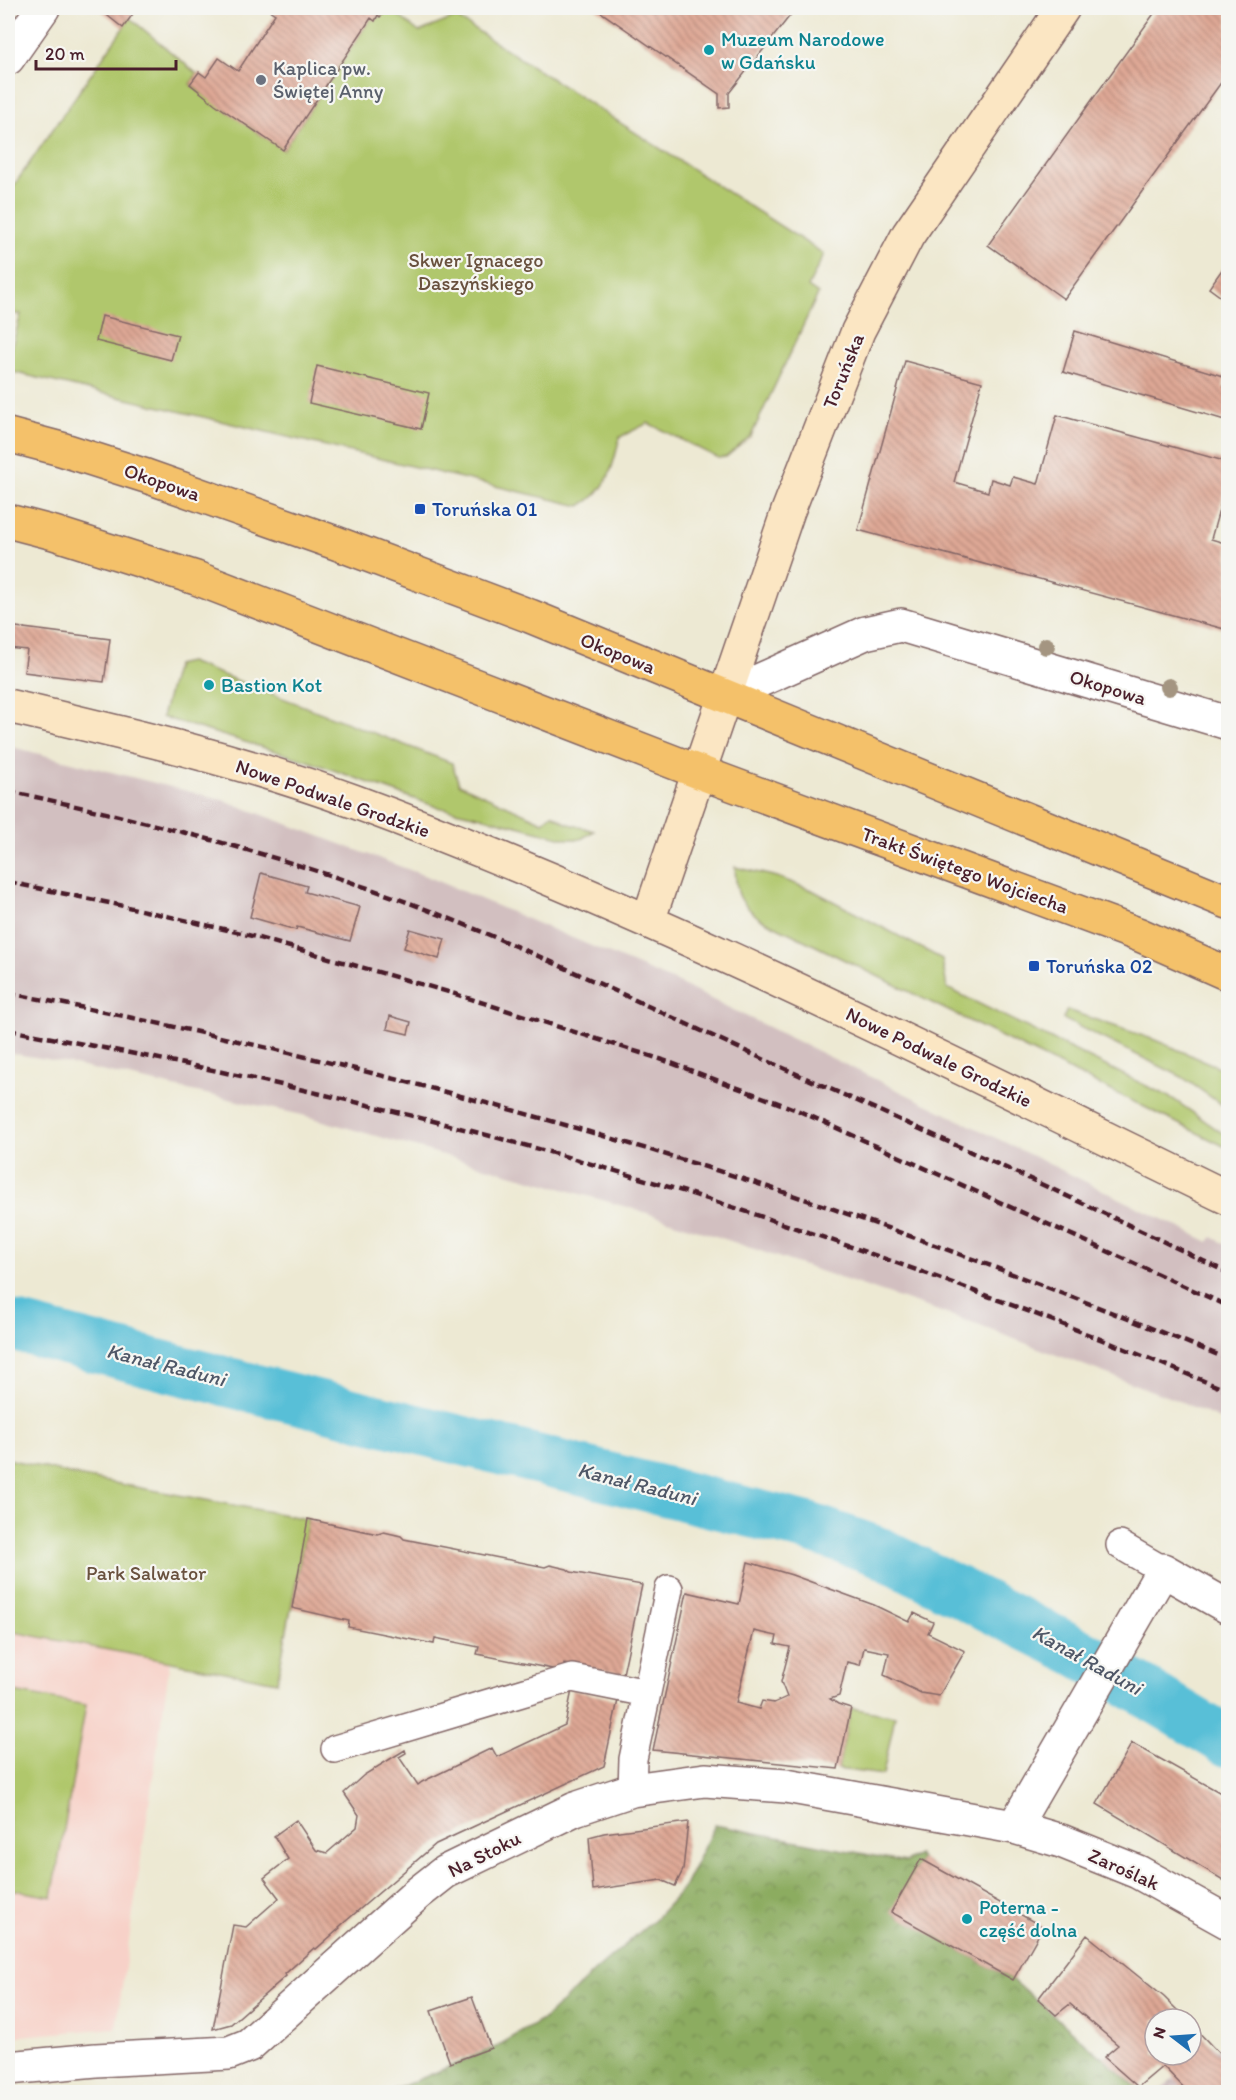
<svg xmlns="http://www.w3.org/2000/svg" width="1236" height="2100" font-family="Itim,sans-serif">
  <defs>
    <pattern id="industrial-grid" width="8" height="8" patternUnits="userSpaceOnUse" patternTransform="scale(1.5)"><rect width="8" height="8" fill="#d2bfc0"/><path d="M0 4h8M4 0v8" fill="none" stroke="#b6a4a5"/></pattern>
    <pattern id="forest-crowns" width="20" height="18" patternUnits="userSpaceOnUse" patternTransform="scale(1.5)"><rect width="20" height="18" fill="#8cac60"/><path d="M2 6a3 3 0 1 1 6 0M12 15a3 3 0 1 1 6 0" fill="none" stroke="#748b4f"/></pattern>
    <pattern id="building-back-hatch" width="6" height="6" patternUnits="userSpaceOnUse" patternTransform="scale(1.5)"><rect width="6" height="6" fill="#dea895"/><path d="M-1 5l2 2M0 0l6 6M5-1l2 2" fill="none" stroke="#b6887a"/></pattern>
  </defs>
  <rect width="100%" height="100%" fill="#f6f6f2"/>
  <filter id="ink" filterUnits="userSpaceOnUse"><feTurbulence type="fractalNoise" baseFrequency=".0167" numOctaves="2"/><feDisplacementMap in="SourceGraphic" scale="12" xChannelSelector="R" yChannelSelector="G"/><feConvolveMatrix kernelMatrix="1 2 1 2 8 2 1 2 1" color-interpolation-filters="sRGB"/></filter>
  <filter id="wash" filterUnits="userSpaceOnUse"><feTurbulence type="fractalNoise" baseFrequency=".008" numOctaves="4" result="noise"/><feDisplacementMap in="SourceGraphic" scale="24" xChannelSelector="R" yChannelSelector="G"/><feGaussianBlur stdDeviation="1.35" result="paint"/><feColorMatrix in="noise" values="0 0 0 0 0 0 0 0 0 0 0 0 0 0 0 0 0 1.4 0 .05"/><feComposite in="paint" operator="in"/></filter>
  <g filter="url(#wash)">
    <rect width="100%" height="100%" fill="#ede9d3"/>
    <path fill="#f7d1c8" d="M8 1631 170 1662 116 2028 8 2037Z"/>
    <path fill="url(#industrial-grid)" d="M1209 2043 1228 2056V2092H1159Z"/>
    <path fill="#d2bfc0" d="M8 746 223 800 431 878 676 982 1209 1242 1212 1237 1228 1245V1423L1184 1403 956 1317 641 1211 302 1115 47 1059 8 1053Z"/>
    <path fill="#b0c76c" stroke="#7d734c" stroke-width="1.5" d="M389 8 419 32 456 17 824 254 808 287 818 294 751 436 726 457 718 458 648 423 620 437C612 468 610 489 580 506L8 371V361L21 314H8V194L130 18 197 74 190 84 216 104 283 150 371 18 375 20Z
      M189 662 452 763 459 784 543 822 552 814 566 823 594 831 581 839H567L482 817 437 807 308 761 162 717 176 665Z
      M735 867 777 877 814 891 942 959 947 988 1173 1099 1228 1137V1148L759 918C738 901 736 894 735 867Z
      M1067 1010 1155 1040 1228 1071V1109L1182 1077 1063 1019Z
      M8 1459 82 1477 308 1519 277 1682 8 1631Z
      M8 1691 86 1705 52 1897 8 1889Z
      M851 1708 895 1716 883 1775 838 1769Z"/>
    <path fill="url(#forest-crowns)" stroke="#6b6646" stroke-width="1.5" d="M715 1825 906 1862 918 1855 921 1859 892 1912 1013 1980 1142 2092H389L494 2048 544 2019 595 1971 655 1919 682 1890Z"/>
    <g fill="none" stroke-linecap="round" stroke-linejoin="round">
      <path stroke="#59bfd7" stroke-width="50" d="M8 1325 184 1371 808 1527 880 1552 1082 1654 1228 1742"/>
    </g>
    <g id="blocks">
      <path fill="url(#building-back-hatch)" fill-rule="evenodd" d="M98 8H137L123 28Z
        M266 8H389L380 17 378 15 375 21 371 18 283 150 215 104 190 84 199 72 206 77 219 58 238 71 275 14Z
        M595 8H796L729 93V107L719 108V94Z
        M1158 8H1228V73L1064 299 988 245Z
        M1228 261V302L1209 288Z
        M102 316 178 335 171 360 96 341Z
        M1075 331 1226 377 1223 387 1228 389V421L1063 372Z
        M905 361 982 382 954 482 988 492 991 479 1010 485 1013 477 1038 484 1057 415 1228 462V478L1211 539 1228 544V630L858 530Z
        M317 366 429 393 421 429 309 403Z
        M8 626 110 639 104 682 24 672 27 650 8 648Z
        M261 873 307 886 305 892 360 907 350 941 297 927 296 930 250 917Z
        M410 929 445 939 439 959 404 948Z
        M390 1016 411 1022 408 1034 387 1029Z
        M308 1519 344 1527 378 1534 384 1532 401 1536 404 1539 545 1567 550 1565 567 1569 571 1572 642 1585 623 1674 564 1664 563 1671 477 1654 479 1647 435 1638 434 1644 348 1627 349 1621 292 1608Z
        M748 1562 792 1575 874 1605 909 1622 914 1613 933 1622 928 1633 965 1651 939 1696 921 1693 884 1675 889 1653 864 1648 860 1665 847 1662 839 1696 830 1699 838 1704 851 1708 838 1769 653 1750 687 1592 739 1604ZM754 1631 777 1636 775 1644 790 1647 781 1682 787 1697 774 1703 762 1701 759 1709 736 1703Z
        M572 1690 618 1700 604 1766 436 1844 339 1927 340 1928 316 1949 314 1948 285 1974 286 1976 231 2024 213 2029 233 1925 246 1927 279 1898 264 1878 288 1859 274 1836 296 1820 316 1850 327 1853 357 1827 359 1815 344 1793 364 1775 405 1750 406 1753 399 1757 418 1785 422 1782 492 1748 497 1757 565 1725Z
        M1132 1743 1228 1797V1883L1097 1804Z
        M688 1822 683 1870 675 1886 661 1880 593 1890 589 1837 604 1833Z
        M921 1859 1043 1927 1013 1980 891 1912Z
        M1087 1935 1164 1997 1186 2019H1155V2055H1191V2024L1228 2063V2087L1223 2092H1188L1163 2066 1138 2087 1104 2057 1118 2045 1070 2004 1056 2015 1038 1999Z
        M472 1997 491 2048 450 2063 431 2011Z"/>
    </g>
  </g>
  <g filter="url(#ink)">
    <use href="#blocks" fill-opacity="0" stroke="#836666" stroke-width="1.5"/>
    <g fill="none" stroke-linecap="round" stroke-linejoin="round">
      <defs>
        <path id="lane" d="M1120 1545 1163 1570
          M335 1749 572 1678 647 1693
          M632 1790 633 1759 669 1589"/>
        <path id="street" d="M8 58 43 8
          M725 696 865 633 901 625 1228 723
          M1014 1827 1163 1570 1228 1607
          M8 2068 96 2060 229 2053 249 2045 417 1894 445 1872 575 1809 632 1790 705 1780 786 1786 1014 1827 1061 1841 1138 1872 1228 1922"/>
        <path id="secondary" d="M8 706C123 733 241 760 353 801 654 912 940 1058 1228 1198
          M648 921 788 511 858 331 908 235 1063 8"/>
        <path id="primary" d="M8 435 61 449 146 476 336 543 530 616 1228 902
          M8 521 54 533 196 578 699 772 1140 935 1228 974"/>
      </defs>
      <use href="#lane" stroke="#836666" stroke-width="30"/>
      <use href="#street" stroke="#836666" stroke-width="36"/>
      <use href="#secondary" stroke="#836666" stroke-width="36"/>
      <use href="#primary" stroke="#836666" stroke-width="36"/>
      <use href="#lane" stroke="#fff" stroke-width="27"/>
      <use href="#street" stroke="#fff" stroke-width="33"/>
      <use href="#secondary" stroke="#fbe6c3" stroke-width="33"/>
      <use href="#primary" stroke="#f4c16a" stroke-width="33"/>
      <path stroke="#4a1f2b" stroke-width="4.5" stroke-dasharray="9 4.5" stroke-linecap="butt" d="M8 791C139 819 269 852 396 898 524 945 647 1007 772 1063 925 1131 1078 1199 1228 1273
        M8 882 119 905 241 933 452 993 663 1060 797 1110 1228 1306
        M8 993C234 1036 459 1091 680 1159 866 1216 1048 1286 1228 1359
        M8 1030C247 1073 485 1128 717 1202 890 1258 1061 1321 1228 1391"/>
    </g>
    <g fill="#a49581">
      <circle cx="1046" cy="646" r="9"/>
      <circle cx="1169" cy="687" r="9"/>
    </g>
  </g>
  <g fill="#0f9aa8" stroke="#f6f6f2" stroke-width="2">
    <circle cx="709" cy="50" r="6"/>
    <circle cx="209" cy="685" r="6"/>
    <circle cx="967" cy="1919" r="6"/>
  </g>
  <circle fill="#6b7280" stroke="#f6f6f2" stroke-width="2" cx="261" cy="80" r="6"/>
  <g fill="#1a4fb4" stroke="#f6f6f2" stroke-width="2">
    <rect x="414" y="503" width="12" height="12" rx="3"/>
    <rect x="1028" y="960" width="12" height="12" rx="3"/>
  </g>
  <g text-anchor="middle" stroke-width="4.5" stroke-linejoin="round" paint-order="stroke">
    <g font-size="20" fill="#0d838f" stroke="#f6f6f2" text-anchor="start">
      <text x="721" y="46">Muzeum Narodowe<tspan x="721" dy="23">w Gdańsku</tspan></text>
      <text x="221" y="692">Bastion Kot</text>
      <text x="979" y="1914">Poterna -<tspan x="979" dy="23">część dolna</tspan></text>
    </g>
    <g font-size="20" fill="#5b616d" stroke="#f6f6f2" text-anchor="start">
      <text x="273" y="75">Kaplica pw.<tspan x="273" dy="23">Świętej Anny</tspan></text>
    </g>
    <g font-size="20" fill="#69513e" stroke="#f6f6f2">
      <text x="476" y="267">Skwer Ignacego<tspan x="476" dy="23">Daszyńskiego</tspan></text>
      <text x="146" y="1580">Park Salwator</text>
    </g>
    <g font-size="20" fill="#4a1f2b" stroke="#f6f6f2">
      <text transform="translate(843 371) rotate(-68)" y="7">Toruńska</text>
      <text transform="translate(162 482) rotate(19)" y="7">Okopowa</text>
      <text transform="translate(618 653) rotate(22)" y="7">Okopowa</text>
      <text transform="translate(1108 687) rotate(17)" y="7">Okopowa</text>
      <text transform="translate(333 798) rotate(19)" y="7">Nowe Podwale Grodzkie</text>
      <text transform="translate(965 870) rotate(20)" y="7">Trakt Świętego Wojciecha</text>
      <text transform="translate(939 1057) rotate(26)" y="7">Nowe Podwale Grodzkie</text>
      <text transform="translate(484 1854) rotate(-27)" y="7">Na Stoku</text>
      <text transform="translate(1124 1869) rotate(24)" y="7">Zaroślak</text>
    </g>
    <g font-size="20" fill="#164399" stroke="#f6f6f2" text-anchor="start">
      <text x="432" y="516">Toruńska 01</text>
      <text x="1046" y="973">Toruńska 02</text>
    </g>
    <g font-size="21" font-style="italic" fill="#4f5767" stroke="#f6f6f2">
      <text transform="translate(166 1365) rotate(14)" y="7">Kanał Raduni</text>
      <text transform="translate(637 1484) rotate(14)" y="7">Kanał Raduni</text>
      <text transform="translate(1087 1660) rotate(29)" y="7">Kanał Raduni</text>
    </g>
  </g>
  <rect width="1236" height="2100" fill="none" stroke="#f6f6f2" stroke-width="30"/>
  <g transform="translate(1173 2037) rotate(287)"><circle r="28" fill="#f6f6f2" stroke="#b1a0a2" stroke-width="1.5"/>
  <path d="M0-4.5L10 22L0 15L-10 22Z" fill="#1f6fb2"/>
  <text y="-9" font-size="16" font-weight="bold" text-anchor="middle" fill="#4a1f2b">N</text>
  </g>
  <path d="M36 60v9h140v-9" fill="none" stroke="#4a1f2b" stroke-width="3"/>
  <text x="45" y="60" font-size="18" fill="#4a1f2b" stroke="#f6f6f2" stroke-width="4.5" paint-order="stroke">20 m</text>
</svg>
